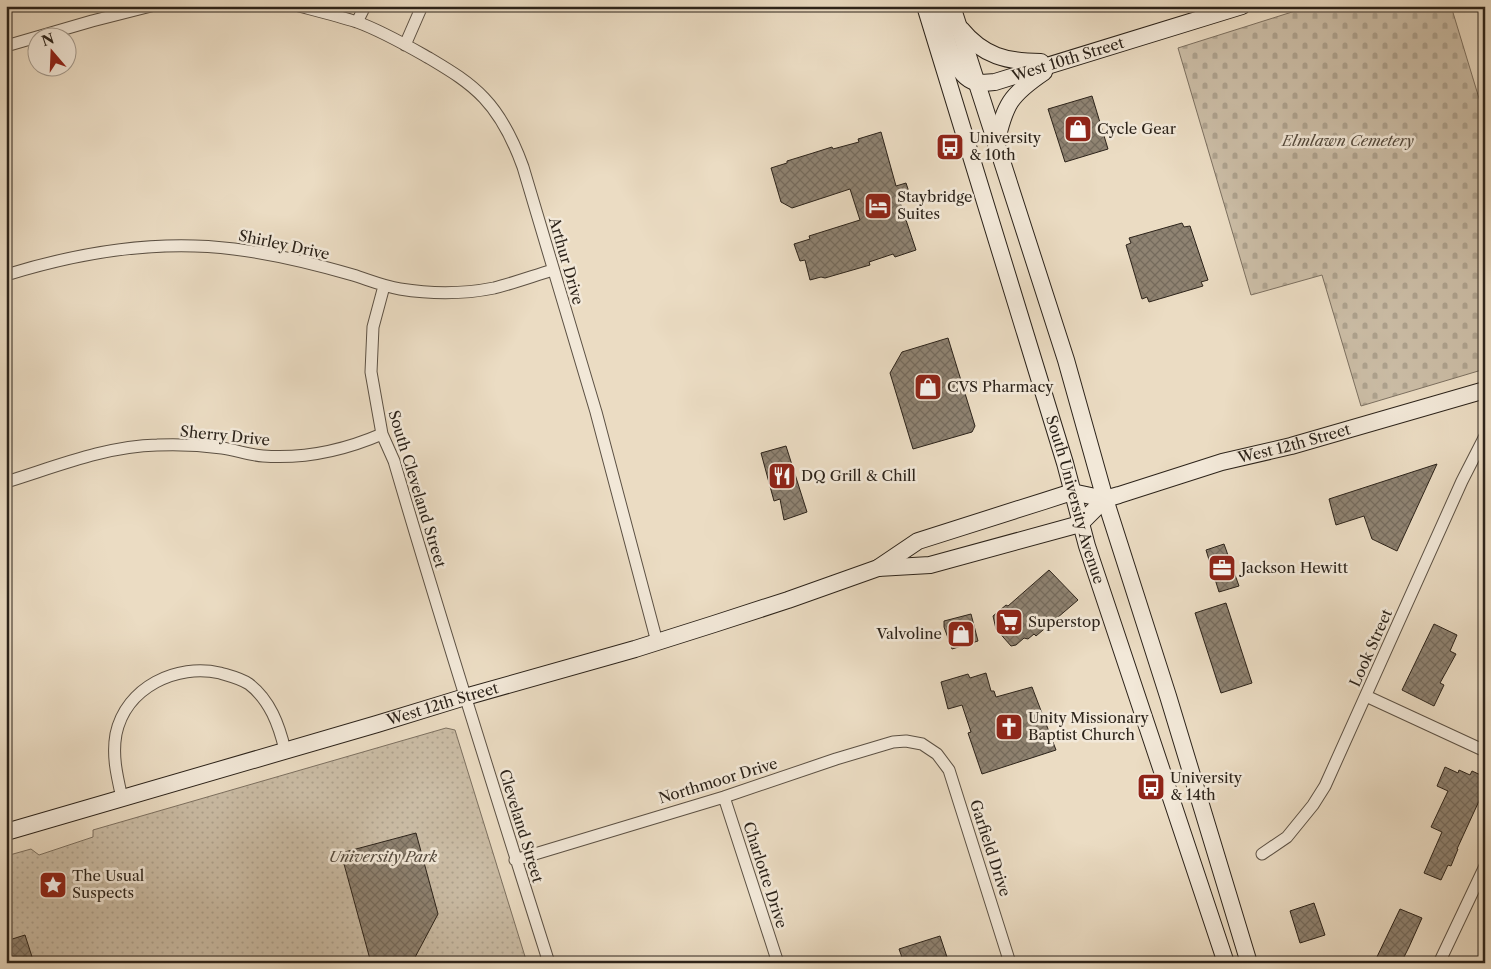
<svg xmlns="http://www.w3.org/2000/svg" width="1491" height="969" font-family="'Libre Caslon Text',serif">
  <defs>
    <pattern id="cemetery-stones" width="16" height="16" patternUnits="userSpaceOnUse" patternTransform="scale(1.25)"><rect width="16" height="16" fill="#cbbda6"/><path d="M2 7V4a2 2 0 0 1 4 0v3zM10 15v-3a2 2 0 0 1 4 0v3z" fill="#aea28e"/></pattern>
    <pattern id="park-dots" width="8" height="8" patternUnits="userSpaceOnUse" patternTransform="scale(1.25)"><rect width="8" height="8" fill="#cbbda6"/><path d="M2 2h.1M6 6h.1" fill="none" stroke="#aea28e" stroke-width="1.8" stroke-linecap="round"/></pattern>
    <pattern id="building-cross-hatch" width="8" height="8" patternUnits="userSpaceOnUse" patternTransform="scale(1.25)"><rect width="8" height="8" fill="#8f8372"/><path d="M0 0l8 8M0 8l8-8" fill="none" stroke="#756b5d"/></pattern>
  </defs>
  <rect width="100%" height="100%" fill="#ebdcc3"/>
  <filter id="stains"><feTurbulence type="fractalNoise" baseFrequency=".004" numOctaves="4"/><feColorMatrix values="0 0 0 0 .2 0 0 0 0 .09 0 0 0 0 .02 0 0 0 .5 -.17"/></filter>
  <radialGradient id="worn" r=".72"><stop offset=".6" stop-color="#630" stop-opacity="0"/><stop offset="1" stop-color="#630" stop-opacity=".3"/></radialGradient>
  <path fill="url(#cemetery-stones)" stroke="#7c7060" d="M1311 6H1451L1485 118V369L1361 406 1322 275 1251 295 1178 48Z"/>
  <path fill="url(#park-dots)" stroke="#7c7060" d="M446 728 455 730 527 963H6V856L31 849 39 855 93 837V830Z"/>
  <path fill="url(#building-cross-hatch)" stroke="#2c231a" d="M1092 96 1108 149 1065 162 1048 109Z
    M881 132 896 186 906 183 910 195 899 199 916 250 895 257 893 254 869 262 870 265 825 278 821 277 810 280 805 260 800 261 794 244 810 239 809 236 860 220 850 189 792 208 781 202 771 168 787 163V161L813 153 832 147 833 149 859 142 858 139Z
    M1182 223 1184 227 1190 226 1208 280 1201 282 1203 286 1149 302 1147 297 1142 299 1126 245 1131 243 1129 238Z
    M948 338 975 426 972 432 913 449 890 373 902 352Z
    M786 446 807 512 784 520 780 499 774 501 761 453Z
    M1437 464 1397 551 1372 539 1364 516 1336 525 1329 499Z
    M1224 544 1239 586 1219 592 1206 550Z
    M1049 570 1078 600 1036 636 1034 634 1028 639 1024 638 1016 645 1011 646 996 629 993 616 1006 605 1008 606Z
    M1226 603 1252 683 1221 693 1195 613Z
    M971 614 978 641 952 649 944 627V621Z
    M1434 624 1457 635 1450 651 1456 654 1440 683 1444 685 1434 706 1402 690Z
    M986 673 991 691H994L996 697 1032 687 1056 750 982 774 968 733 971 732 962 705 948 709 941 682 968 674 970 678Z
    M1445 767 1458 773 1459 770 1470 775 1472 771 1485 777V788L1457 849H1458L1451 866 1448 865 1441 880 1424 873 1442 832 1431 827 1448 791 1437 786Z
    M416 833 438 914 412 963H371L341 853Z
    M1314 903 1325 935 1300 943 1290 911Z
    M1400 909 1422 918 1409 947 1401 963H1374Z
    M25 935 34 963H6V941Z
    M940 936 949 963H904L899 949Z"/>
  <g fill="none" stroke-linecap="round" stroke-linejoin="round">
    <defs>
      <path id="street" d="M299 6C318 11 338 16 357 22 382 31 406 45 429 58 449 70 468 81 484 98 503 118 514 142 523 167L596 412 657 642
        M357 22 365 6
        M405 45 422 6
        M6 46 92 21 151 6
        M6 275C80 252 157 239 234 249 274 254 315 264 353 275 369 280 383 286 400 289 431 294 464 294 494 288 514 283 533 276 553 270
        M384 286 373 327 371 372 382 434 394 461C443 629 496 796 549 963
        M6 482C55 467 106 446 157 445 179 444 200 445 222 448 236 450 249 455 263 456 303 459 345 450 382 434
        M1366 696 1485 751
        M724 797 778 963
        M122 798C117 776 112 756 116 734 126 687 177 663 220 673 230 676 240 678 249 684 270 700 279 725 285 750
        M1262 854 1287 837 1313 805 1325 786 1462 481 1485 436
        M515 860 724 797 836 759 893 742 906 741 922 744 937 754 949 770 1010 963
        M1439 963 1485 866"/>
      <g id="secondary">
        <path id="s1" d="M925 6 1065 463 1087 546 1226 963"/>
        <path id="s2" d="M938 6C944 28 951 75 975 82 981 84 989 82 995 82L1242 6"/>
        <path d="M952 6 1066 360 1105 499 1168 696 1249 963"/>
        <path d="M961 29C983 56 1007 62 1041 62"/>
        <path d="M996 144C1005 104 1010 95 1044 72"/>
        <path d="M878 568 930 565 1080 524 1105 499"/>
        <path id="s3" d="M6 832 377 724 465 697 635 649 714 624 788 600 878 568 918 541 1044 501 1072 492 1105 499 1119 495 1222 462 1291 446 1485 390"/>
      </g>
    </defs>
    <use href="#street" stroke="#5c5144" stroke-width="13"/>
    <use href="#secondary" stroke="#2c231a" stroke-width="18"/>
    <use href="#street" stroke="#f2e8d8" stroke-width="11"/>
    <use href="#secondary" stroke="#f2e8d8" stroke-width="16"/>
  </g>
  <defs>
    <symbol id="shop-square" viewBox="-11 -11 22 22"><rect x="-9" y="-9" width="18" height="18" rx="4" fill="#8f2418" stroke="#f2e8d8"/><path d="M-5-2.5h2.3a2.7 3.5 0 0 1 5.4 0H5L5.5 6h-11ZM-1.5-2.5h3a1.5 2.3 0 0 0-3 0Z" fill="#fff"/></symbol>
    <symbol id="bus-square" viewBox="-11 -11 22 22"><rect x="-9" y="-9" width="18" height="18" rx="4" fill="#8f2418" stroke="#f2e8d8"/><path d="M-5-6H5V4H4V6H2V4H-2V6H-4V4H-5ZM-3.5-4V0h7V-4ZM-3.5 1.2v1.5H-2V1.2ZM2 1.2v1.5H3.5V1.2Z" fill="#fff"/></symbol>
    <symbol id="hotel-square" viewBox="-11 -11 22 22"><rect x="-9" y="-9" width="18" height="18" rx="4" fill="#8f2418" stroke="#f2e8d8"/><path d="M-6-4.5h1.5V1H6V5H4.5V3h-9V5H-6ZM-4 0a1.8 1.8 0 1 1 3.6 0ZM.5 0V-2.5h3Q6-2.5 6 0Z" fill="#fff"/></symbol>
    <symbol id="restaurant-square" viewBox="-11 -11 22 22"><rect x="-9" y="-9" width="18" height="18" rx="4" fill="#8f2418" stroke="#f2e8d8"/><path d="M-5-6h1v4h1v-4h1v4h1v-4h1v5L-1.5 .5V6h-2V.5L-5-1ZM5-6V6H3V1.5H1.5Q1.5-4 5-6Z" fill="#fff"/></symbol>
    <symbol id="office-square" viewBox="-11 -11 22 22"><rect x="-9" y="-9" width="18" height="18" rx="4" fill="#8f2418" stroke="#f2e8d8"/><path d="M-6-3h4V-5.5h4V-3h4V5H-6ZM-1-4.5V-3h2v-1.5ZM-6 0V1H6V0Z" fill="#fff"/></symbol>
    <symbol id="supermarket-square" viewBox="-11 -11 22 22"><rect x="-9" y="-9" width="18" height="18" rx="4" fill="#8f2418" stroke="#f2e8d8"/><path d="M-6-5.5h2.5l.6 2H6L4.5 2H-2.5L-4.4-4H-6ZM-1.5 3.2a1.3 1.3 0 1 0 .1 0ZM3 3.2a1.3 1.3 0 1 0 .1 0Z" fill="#fff"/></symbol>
    <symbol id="church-square" viewBox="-11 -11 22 22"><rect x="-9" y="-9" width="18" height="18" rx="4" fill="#8f2418" stroke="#f2e8d8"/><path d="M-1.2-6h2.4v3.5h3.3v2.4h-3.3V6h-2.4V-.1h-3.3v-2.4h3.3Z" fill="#fff"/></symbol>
    <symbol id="sight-square" viewBox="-11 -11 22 22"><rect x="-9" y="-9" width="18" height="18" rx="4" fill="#8f2418" stroke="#f2e8d8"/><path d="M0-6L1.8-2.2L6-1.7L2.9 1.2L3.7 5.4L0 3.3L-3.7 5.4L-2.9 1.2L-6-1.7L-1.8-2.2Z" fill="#fff"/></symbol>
  </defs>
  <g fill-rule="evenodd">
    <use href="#shop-square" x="1062" y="113" width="32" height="32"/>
    <use href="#bus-square" x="934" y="131" width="32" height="32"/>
    <use href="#hotel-square" x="862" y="190" width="32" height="32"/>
    <use href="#shop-square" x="912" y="371" width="32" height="32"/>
    <use href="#restaurant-square" x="766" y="460" width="32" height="32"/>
    <use href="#office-square" x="1206" y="552" width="32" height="32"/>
    <use href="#supermarket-square" x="993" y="606" width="32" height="32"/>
    <use href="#shop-square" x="945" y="618" width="32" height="32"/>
    <use href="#church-square" x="993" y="711" width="32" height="32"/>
    <use href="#bus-square" x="1135" y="771" width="32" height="32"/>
    <use href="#sight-square" x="37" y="869" width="32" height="32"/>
  </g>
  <g text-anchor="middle" stroke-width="5" stroke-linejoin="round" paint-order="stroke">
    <g font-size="15" fill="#2c231a" stroke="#f2e8d8">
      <text dy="5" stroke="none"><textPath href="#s2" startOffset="184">West 10th Street</textPath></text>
      <text transform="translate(284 245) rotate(12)" y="5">Shirley Drive</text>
      <text transform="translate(566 261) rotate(74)" y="5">Arthur Drive</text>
      <text transform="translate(225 436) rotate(6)" y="5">Sherry Drive</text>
      <text dy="5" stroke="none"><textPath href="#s3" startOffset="1352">West 12th Street</textPath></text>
      <text transform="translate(417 489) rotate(73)" y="5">South Cleveland Street</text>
      <text dy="5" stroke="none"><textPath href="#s1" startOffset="516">South University Avenue</textPath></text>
      <text transform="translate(1371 648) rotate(-66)" y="5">Look Street</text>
      <text dy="5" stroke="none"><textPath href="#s3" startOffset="455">West 12th Street</textPath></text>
      <text transform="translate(718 781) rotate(-17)" y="5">Northmoor Drive</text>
      <text transform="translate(521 826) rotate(73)" y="5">Cleveland Street</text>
      <text transform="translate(990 848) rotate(72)" y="5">Garfield Drive</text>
      <text transform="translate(765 875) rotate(72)" y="5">Charlotte Drive</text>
    </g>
    <g font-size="15" fill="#2c231a" stroke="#f2e8d8" text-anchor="start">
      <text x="1097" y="134">Cycle Gear</text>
      <text x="969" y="143">University<tspan x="969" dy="17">&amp; 10th</tspan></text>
      <text x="897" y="202">Staybridge<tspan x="897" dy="17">Suites</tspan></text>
      <text x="947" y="392">CVS Pharmacy</text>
      <text x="801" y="481">DQ Grill &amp; Chill</text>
      <text x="1241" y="573">Jackson Hewitt</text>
      <text x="1028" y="627">Superstop</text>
      <text x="942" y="639" text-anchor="end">Valvoline</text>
      <text x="1028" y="723">Unity Missionary<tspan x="1028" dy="17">Baptist Church</tspan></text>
      <text x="1170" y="783">University<tspan x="1170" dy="17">&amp; 14th</tspan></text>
      <text x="72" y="881">The Usual<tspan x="72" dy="17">Suspects</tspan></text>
    </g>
    <g font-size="15" font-style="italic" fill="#544a3d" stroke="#f2e8d8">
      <text x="1348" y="146">Elmlawn Cemetery</text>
      <text x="383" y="862">University Park</text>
    </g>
  </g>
  <rect width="1491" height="969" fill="none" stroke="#ebdcc3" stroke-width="25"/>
  <rect x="8" y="8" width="1476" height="954" fill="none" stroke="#2c231a" stroke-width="2.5"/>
  <rect x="12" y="12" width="1466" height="944" fill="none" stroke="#2c231a"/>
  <g transform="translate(52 52) rotate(341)"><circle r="24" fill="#f2e8d8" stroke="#a3998c"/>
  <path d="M0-4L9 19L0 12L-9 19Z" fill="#8f2418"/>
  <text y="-8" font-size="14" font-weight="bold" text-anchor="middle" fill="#2c231a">N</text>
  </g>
  <rect width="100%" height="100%" filter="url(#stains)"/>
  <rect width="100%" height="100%" fill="url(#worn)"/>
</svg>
